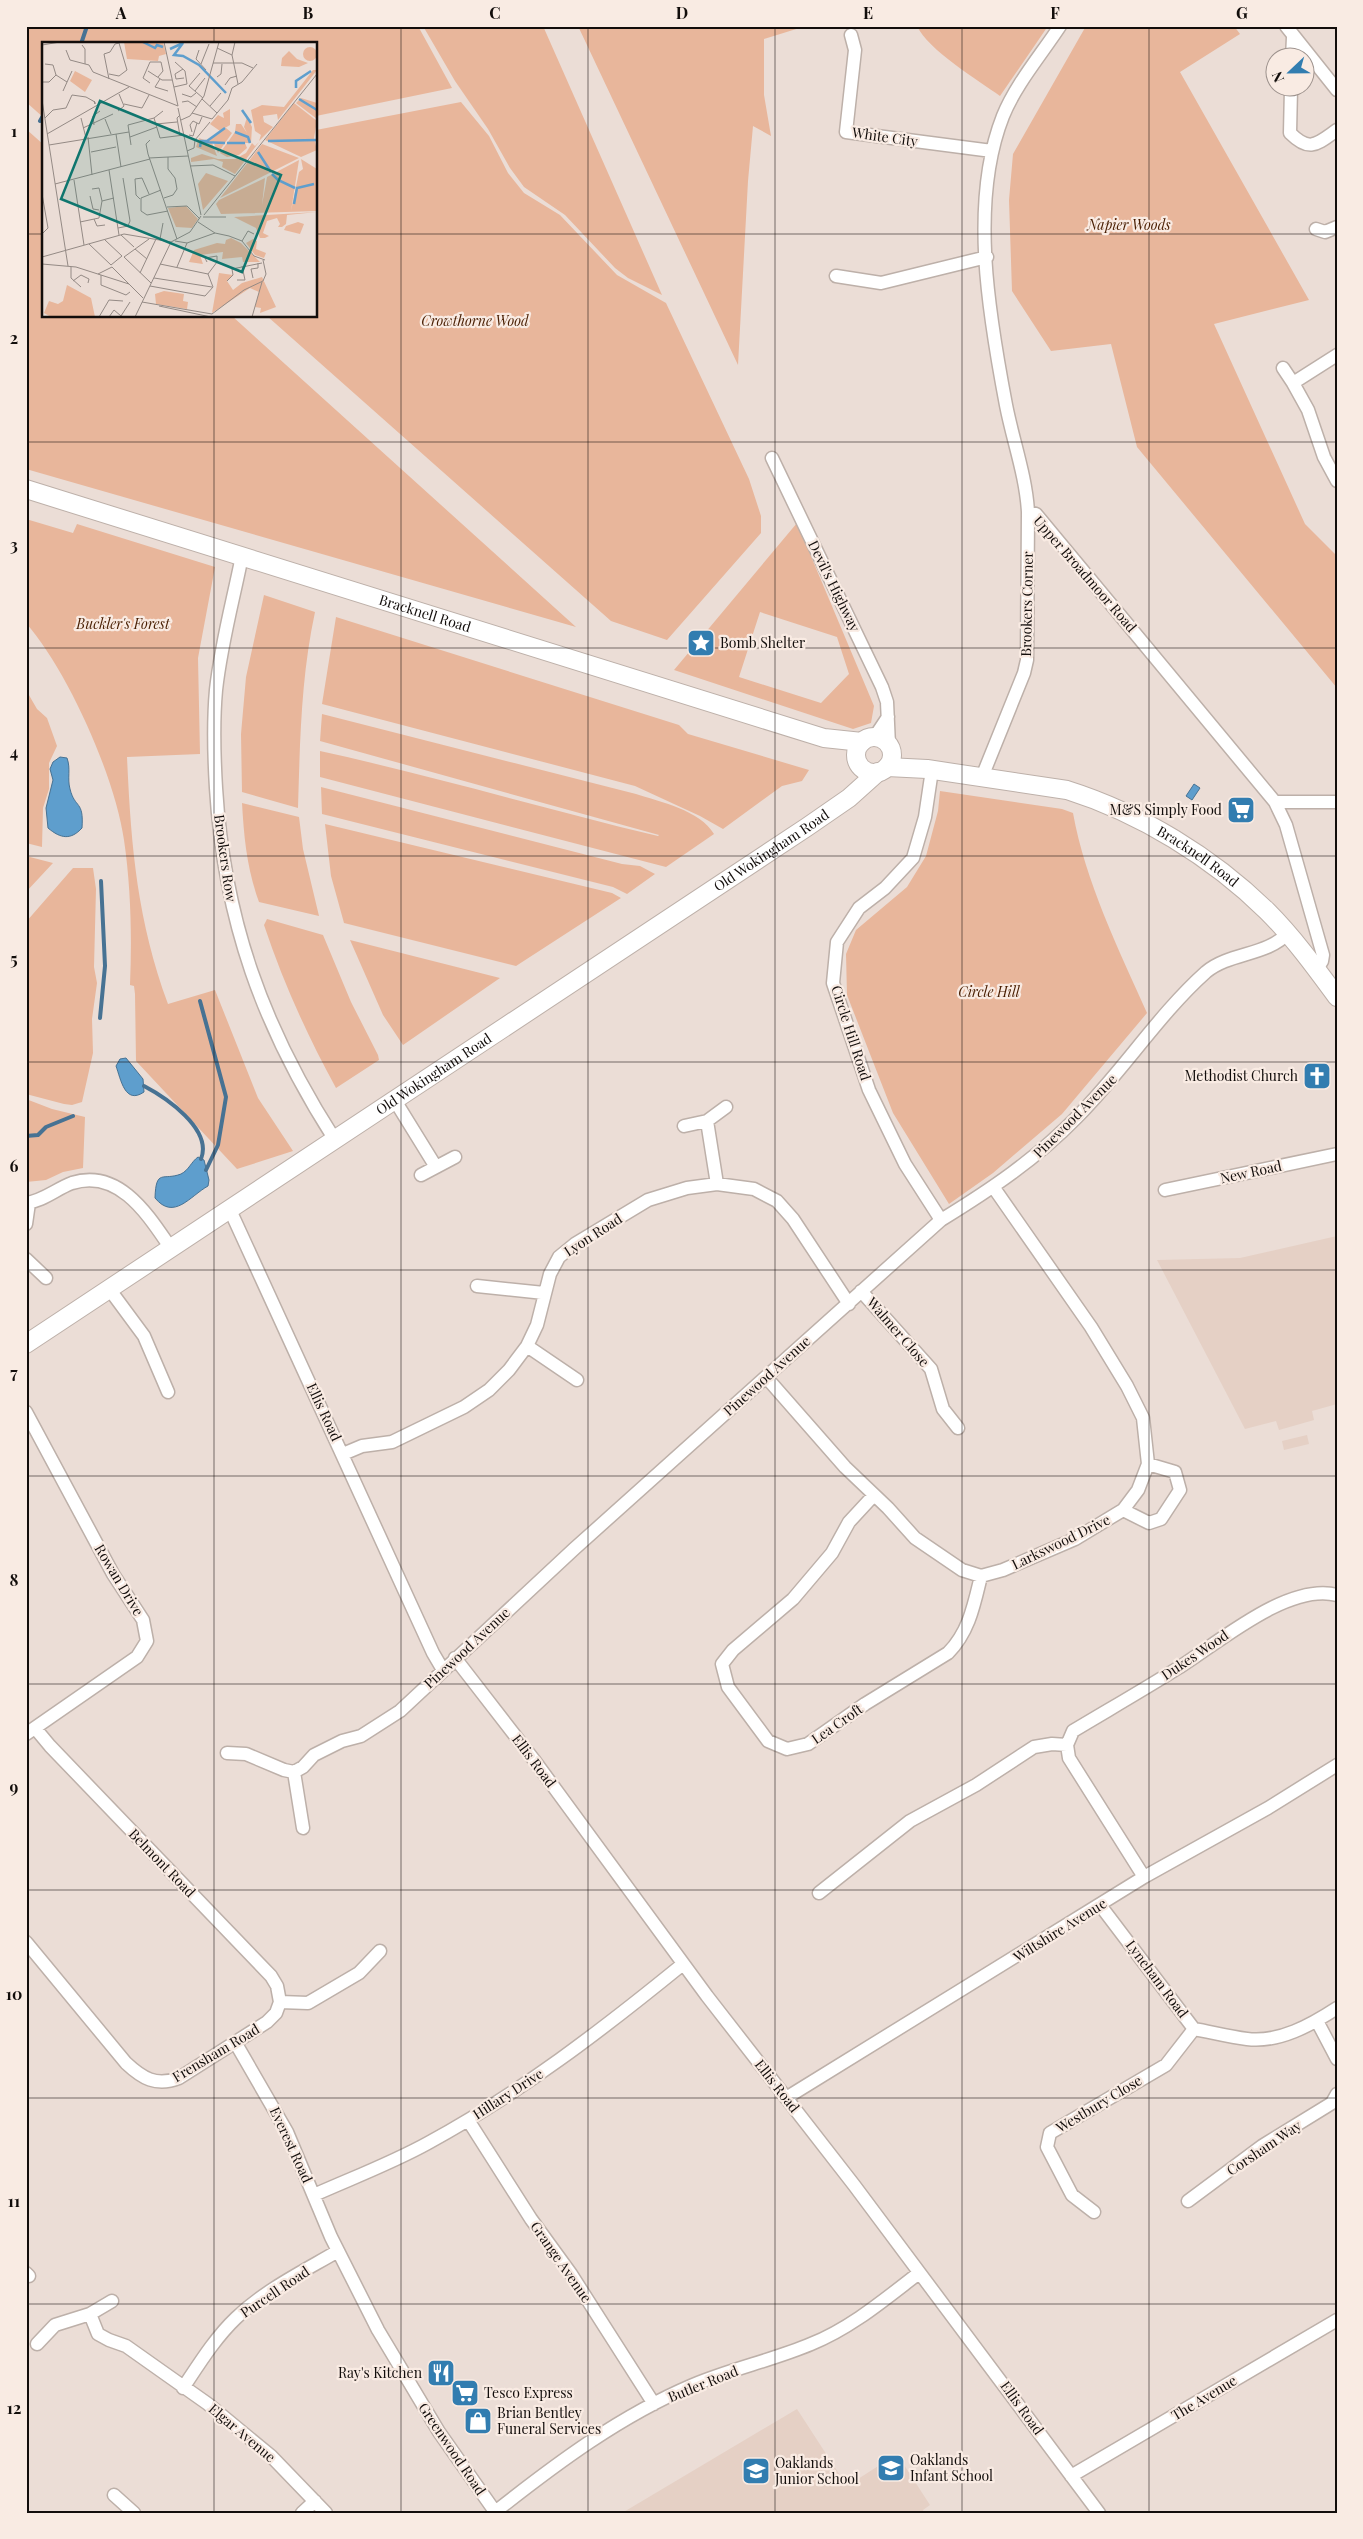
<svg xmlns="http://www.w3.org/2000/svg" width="1363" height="2539" font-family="'Playfair Display',serif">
  <rect width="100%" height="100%" fill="#ebddd6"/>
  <path fill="#e5d0c5" d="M1337 1236V1404L1312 1411 1314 1420 1279 1430 1276 1421 1245 1429 1157 1260 1240 1258Z
    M1307 1435 1309 1444 1284 1450 1282 1441Z
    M797 2409 847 2486 897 2454 930 2505 923 2510 924 2513H622Z"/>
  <path fill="#e8b69b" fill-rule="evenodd" d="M26 26H418L452 88 316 116V44H44V118L26 102Z
    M423 26H543L662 295 628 278 615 268 565 215 524 187 510 168 488 129 455 81Z
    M578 26H806L764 39V95L771 136 753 126 748 181 738 365Z
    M917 26H1048L1000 96C978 80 928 50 917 26Z
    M1086 26H1234L1240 34 1180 72 1309 300 1214 324 1305 524 1337 556V688L1137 447 1111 344 1051 351 1012 291 1009 200 1013 154Z
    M461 102 489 136 508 173 524 193 560 215 617 275 666 303 749 479 761 516V533L667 640 611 621 267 316H316V130Z
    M26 129 44 145V316H232L576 627 26 469Z
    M26 519 73 533 77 524 215 567 198 658 200 754 127 757C131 846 137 920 168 1004L215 990 258 1098 293 1151 237 1169 136 1061 135 994 134 986 130 985C132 937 131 888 124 840 115 777 68 671 26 623Z
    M797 523 874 706 871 723 853 729 674 670ZM760 612 837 637 849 674 821 703 739 677Z
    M264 595 315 612C301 677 300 741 298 808L242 792 241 734 246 677Z
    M336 617 679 725 688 734 809 770 802 781 782 786 723 829 700 816 635 786 322 704Z
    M26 690 37 709 47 718 57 746 49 763V789L43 808 42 847 26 843Z
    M322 714 636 794C660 802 700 810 714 834L666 867 320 777V751C434 776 545 809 658 836L659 835 320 741Z
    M321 787 622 864 640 866 655 874 627 894 613 887 322 814Z
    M940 791 1062 809 1073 813C1085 881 1119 950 1147 1013L1062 1114 993 1173 949 1204 893 1113 847 995 846 954 856 930 907 887 926 856 938 811Z
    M242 803 299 817 303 849 319 916 259 902C247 869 244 838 242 803Z
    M325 824 612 893 621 898 516 966 344 923 331 876Z
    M26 856 53 863 26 892Z
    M73 868H93L96 889 94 967 97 983 92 1019 93 1053 82 1102 72 1105 64 1104 26 1094V922Z
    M267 919 323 935 351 1002 378 1055 379 1060 336 1088C307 1035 283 982 264 925Z
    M350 940 500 978 403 1045 383 1015Z
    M26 1099 52 1109 85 1117 83 1168 63 1172 46 1180 26 1182Z"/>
  <path fill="#5e9ecd" stroke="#477293" d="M60 757 67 758C71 769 67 778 70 789 75 809 84 800 82 828 71 840 61 839 48 828L46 808 53 780 50 769 53 762Z
    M1194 784 1200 788 1192 800 1186 796Z
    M126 1058 143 1079 144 1092C125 1105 121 1080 116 1066L120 1059Z
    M198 1157 204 1160 209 1180 208 1186C190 1196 174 1221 155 1198 156 1168 163 1181 181 1174 189 1170 191 1162 198 1157Z"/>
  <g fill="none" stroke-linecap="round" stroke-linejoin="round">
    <path stroke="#477293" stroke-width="4" d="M81 44 87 26
      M40 121 44 114
      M26 137H27
      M200 1001 226 1097 218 1145 206 1170
      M100 1018 105 966 101 881
      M144 1086C165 1097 213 1129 201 1159
      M26 1136 38 1135 46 1127 73 1116"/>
    <defs>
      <path id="street" d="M1286 26 1337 90
        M851 35 855 50 846 132 992 151
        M1292 58 1293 37
        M1291 88 1290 133C1310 153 1317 144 1337 130
        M1316 229 1325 232 1337 227
        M836 276 881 283 987 257
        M1337 355 1293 383 1308 410 1324 457 1337 481
        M1283 368 1293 383
        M772 458 882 687 887 702 889 745
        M1028 512 1036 514 1275 802 1286 825 1323 955 1322 961 1317 969
        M242 556C233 601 221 644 216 690 213 723 214 755 216 788 224 920 263 1028 335 1140
        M874 738 888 717
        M932 770 925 817 913 858 885 888 859 908 837 942 833 983 869 1090 905 1164 941 1220
        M982 777 1024 673 1027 660 1028 512C1026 476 1013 441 1006 405 989 316 969 202 1003 116 1016 84 1041 55 1060 26
        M1275 802H1337
        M394 1099 436 1167
        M707 1121 717 1184
        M684 1126 707 1121 726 1107
        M421 1175 455 1157
        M1165 1190 1337 1154
        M26 1203C43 1201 56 1189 72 1183 119 1168 148 1215 170 1247
        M230 1210 433 1653 443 1670
        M26 1224 29 1203
        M26 1259 46 1278
        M477 1286 544 1293
        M110 1290 144 1336 168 1392
        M861 1291 931 1369 943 1409 958 1428
        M527 1346 577 1380
        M766 1377 845 1467 888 1508 915 1538 962 1570 981 1576 1003 1570 1075 1539 1123 1510 1138 1490 1148 1464 1143 1418 1127 1386 1091 1327 994 1188
        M26 1412 113 1574 143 1620 147 1641 137 1657 26 1734
        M343 1454 362 1446 392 1442 464 1407 489 1390 509 1370 527 1346 537 1325 550 1274 559 1257 575 1244 648 1200 687 1188 717 1184 754 1189 777 1201 793 1219 849 1304
        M874 1495 849 1522 832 1553 793 1599 733 1650 722 1664 728 1687 768 1741 787 1749 808 1744 865 1704 948 1653C969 1632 974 1605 981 1576
        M1123 1510 1149 1523 1161 1519 1180 1490 1175 1472 1148 1464
        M455 1658 534 1760 707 1996 854 2185 1099 2513
        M35 1728 50 1746 271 1976 277 1986 280 2002
        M227 1753 246 1754 284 1770 294 1772 303 1767 314 1755 342 1741 361 1736 400 1711 574 1549 941 1220C990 1190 1036 1159 1077 1117 1123 1071 1158 1015 1206 972 1230 952 1267 956 1288 933
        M294 1772 303 1828
        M1144 1877 1069 1758 1067 1745 1073 1731C1108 1710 1143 1690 1178 1668 1217 1644 1288 1582 1337 1595
        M819 1893 910 1821 976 1785 1034 1747 1052 1744 1067 1745
        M1100 1905 1194 2029C1211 2032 1229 2037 1247 2039 1279 2043 1311 2025 1337 2008
        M26 1942 126 2063C142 2078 156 2087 179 2078L267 2022 276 2013 280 2002
        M280 2002 308 2003 359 1973 380 1951
        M1317 2021 1337 2059
        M235 2042 287 2132 331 2237 378 2330 439 2432 496 2513
        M786 2098 1144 1877 1268 1808 1337 1765
        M468 2120 531 2219 571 2274 654 2404
        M314 2195C352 2178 392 2163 428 2143 520 2093 602 2030 683 1964
        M1188 2201 1262 2146 1332 2103 1337 2094
        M1094 2212 1072 2195 1047 2147 1050 2133 1166 2065 1194 2029
        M26 2273 29 2276
        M90 2314 98 2334 109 2340 126 2346 208 2404 271 2456 326 2513
        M37 2344 55 2325 90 2314 112 2301
        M183 2388C199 2364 215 2338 236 2318 265 2290 304 2271 338 2251
        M1071 2476 1337 2320
        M114 2495 134 2513
        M495 2512C557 2463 620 2416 693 2385 731 2369 773 2360 811 2344 851 2328 885 2299 919 2273
        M302 2513 315 2501"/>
      <g id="secondary">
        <path id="s1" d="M26 489 824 738 862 742"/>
        <circle cx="874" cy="755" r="18"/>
        <path id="s2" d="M887 767 927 769 1067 790C1140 813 1212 857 1267 911 1293 937 1315 967 1337 997"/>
        <path id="s3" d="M26 1344 807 827 849 798 878 772"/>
      </g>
    </defs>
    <use href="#street" stroke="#bdb0a9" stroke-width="15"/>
    <use href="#secondary" stroke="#bdb0a9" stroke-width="20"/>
    <use href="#street" stroke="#fff" stroke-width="12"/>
    <use href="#secondary" stroke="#fff" stroke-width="18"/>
  </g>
  <path fill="none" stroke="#120d0b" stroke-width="1" stroke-opacity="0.55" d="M214 26V44M401 26V2513M588 26V2513M775 26V2513M962 26V2513M1149 26V2513M26 234H44M316 234H1337M214 316V2513M26 442H1337M26 648H1337M26 856H1337M26 1062H1337M26 1270H1337M26 1476H1337M26 1684H1337M26 1890H1337M26 2098H1337M26 2304H1337"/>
  <defs>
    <symbol id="sight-square" viewBox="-11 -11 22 22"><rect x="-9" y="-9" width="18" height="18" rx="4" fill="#327db0" stroke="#f9ebe3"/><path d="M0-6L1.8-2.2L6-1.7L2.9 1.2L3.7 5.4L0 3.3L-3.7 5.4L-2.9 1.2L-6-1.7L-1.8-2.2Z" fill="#fff"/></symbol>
    <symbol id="supermarket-square" viewBox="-11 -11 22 22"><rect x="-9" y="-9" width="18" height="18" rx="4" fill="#327db0" stroke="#f9ebe3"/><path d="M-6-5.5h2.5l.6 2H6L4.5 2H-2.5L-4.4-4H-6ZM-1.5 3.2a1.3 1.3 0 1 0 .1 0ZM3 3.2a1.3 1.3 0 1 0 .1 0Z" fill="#fff"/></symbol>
    <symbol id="church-square" viewBox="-11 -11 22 22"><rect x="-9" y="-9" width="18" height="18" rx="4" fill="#327db0" stroke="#f9ebe3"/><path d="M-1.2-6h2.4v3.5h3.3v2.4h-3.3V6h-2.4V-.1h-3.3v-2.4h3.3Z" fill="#fff"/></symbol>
    <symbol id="restaurant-square" viewBox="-11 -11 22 22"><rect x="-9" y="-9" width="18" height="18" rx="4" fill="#327db0" stroke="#f9ebe3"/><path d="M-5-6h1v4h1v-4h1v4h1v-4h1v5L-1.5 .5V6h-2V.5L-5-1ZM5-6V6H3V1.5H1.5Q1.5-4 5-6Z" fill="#fff"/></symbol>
    <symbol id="shop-square" viewBox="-11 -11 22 22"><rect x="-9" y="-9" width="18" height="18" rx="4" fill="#327db0" stroke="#f9ebe3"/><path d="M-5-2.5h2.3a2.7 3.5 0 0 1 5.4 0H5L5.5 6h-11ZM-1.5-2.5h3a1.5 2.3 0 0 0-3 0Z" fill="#fff"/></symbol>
    <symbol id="school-square" viewBox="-11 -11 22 22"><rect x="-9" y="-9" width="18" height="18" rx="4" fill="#327db0" stroke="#f9ebe3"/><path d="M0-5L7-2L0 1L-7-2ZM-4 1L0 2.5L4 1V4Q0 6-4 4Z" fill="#fff"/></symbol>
  </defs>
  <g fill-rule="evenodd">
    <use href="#sight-square" x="685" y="627" width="32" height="32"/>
    <use href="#supermarket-square" x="1225" y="794" width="32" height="32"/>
    <use href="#church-square" x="1301" y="1060" width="32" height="32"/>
    <use href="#restaurant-square" x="425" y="2357" width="32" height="32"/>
    <use href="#supermarket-square" x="449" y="2377" width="32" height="32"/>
    <use href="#shop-square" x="462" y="2405" width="32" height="32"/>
    <use href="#school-square" x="875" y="2452" width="32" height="32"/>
    <use href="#school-square" x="740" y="2455" width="32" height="32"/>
  </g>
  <g text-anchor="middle" stroke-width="4.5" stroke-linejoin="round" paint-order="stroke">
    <g font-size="14" fill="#120d0b" stroke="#f9ebe3">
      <text transform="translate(885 137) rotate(8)" y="5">White City</text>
      <text transform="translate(1085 574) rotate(49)" y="5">Upper Broadmoor Road</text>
      <text transform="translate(834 586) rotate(64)" y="5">Devil's Highway</text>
      <text transform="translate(1027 604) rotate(-89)" y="5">Brookers Corner</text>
      <text dy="5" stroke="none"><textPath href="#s1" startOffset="418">Bracknell Road</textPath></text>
      <text dy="5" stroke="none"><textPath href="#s3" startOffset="894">Old Wokingham Road</textPath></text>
      <text transform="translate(225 858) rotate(82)" y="5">Brookers Row</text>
      <text dy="5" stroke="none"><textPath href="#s2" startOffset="329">Bracknell Road</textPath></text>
      <text transform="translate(851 1033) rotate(72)" y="5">Circle Hill Road</text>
      <text dy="5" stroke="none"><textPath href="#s3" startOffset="489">Old Wokingham Road</textPath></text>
      <text transform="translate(1075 1116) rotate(-45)" y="5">Pinewood Avenue</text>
      <text transform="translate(1251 1172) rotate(-12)" y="5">New Road</text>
      <text transform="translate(593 1235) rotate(-33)" y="5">Lyon Road</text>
      <text transform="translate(898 1332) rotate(49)" y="5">Walmer Close</text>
      <text transform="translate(767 1376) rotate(-42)" y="5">Pinewood Avenue</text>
      <text transform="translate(324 1412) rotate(65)" y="5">Ellis Road</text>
      <text transform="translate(1061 1542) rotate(-26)" y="5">Larkswood Drive</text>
      <text transform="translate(119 1580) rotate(59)" y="5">Rowan Drive</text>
      <text transform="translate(467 1648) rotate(-43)" y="5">Pinewood Avenue</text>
      <text transform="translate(1195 1655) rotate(-34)" y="5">Dukes Wood</text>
      <text transform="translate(837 1724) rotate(-35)" y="5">Lea Croft</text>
      <text transform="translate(534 1761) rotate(53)" y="5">Ellis Road</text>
      <text transform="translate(162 1863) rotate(46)" y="5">Belmont Road</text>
      <text transform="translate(1060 1930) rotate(-32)" y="5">Wiltshire Avenue</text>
      <text transform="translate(1157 1979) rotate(53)" y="5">Lyneham Road</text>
      <text transform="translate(216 2053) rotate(-31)" y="5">Frensham Road</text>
      <text transform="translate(777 2086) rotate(52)" y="5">Ellis Road</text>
      <text transform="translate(508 2094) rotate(-33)" y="5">Hillary Drive</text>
      <text transform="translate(1099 2104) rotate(-31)" y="5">Westbury Close</text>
      <text transform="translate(291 2145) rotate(65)" y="5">Everest Road</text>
      <text transform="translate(1264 2148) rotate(-34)" y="5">Corsham Way</text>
      <text transform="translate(561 2262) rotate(55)" y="5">Grange Avenue</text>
      <text transform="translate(275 2292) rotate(-34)" y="5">Purcell Road</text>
      <text transform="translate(703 2384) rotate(-22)" y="5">Butler Road</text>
      <text transform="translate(1204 2398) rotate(-31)" y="5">The Avenue</text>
      <text transform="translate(1022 2408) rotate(54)" y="5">Ellis Road</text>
      <text transform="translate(242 2433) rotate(40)" y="5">Elgar Avenue</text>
      <text transform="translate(452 2449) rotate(56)" y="5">Greenwood Road</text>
    </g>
    <g font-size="14" font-style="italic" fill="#491e02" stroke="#f9ebe3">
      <text x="1129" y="230">Napier Woods</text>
      <text x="475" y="326">Crowthorne Wood</text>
      <text x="123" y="629">Buckler's Forest</text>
      <text x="989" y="997">Circle Hill</text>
    </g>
    <g font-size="14" fill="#120d0b" stroke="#f9ebe3" text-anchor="start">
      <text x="720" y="648">Bomb Shelter</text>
      <text x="1222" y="815" text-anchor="end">M&amp;S Simply Food</text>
      <text x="1298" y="1081" text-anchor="end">Methodist Church</text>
      <text x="422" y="2378" text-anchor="end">Ray's Kitchen</text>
      <text x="484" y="2398">Tesco Express</text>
      <text x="497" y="2418">Brian Bentley<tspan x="497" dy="16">Funeral Services</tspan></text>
      <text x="910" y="2465">Oaklands<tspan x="910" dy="16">Infant School</tspan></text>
      <text x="775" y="2468">Oaklands<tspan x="775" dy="16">Junior School</tspan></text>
    </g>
  </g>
  <g transform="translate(42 42)">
    <rect width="275" height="275" fill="#ebddd6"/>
    <path d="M82 0H121L124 12 117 14 116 19 85 17ZM261 12a7 7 0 1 1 14 0a7 7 0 1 1-14 0ZM247 9 255 17 266 21 257 25 239 24 240 16ZM271 28H275L236 78 235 72 221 74 222 80 231 85 217 99 219 93 213 89 209 68 220 63 242 65ZM33 29 50 38 43 50 28 39ZM259 56 275 61V77L254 61ZM252 61 275 79 272 96 275 108 259 115 223 98ZM188 67V83L178 89 168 82 176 73 182 76 181 71ZM205 75 210 85 209 101H203L205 106 197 113 185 115 178 111 193 90 194 82H199L205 91 202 85ZM184 86 190 91 176 111 172 102 175 101H170L175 114 154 105 157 96 165 99ZM217 100 193 132 180 125 181 120 172 117 149 120V116L160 112 176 117H193L204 111 210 101 213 104ZM220 102 257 116 178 156ZM259 117 275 127V169L179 172 174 162 177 158 223 136 220 163 225 135 257 118 249 169 257 130 261 127ZM164 131 186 139 161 168 156 142ZM144 164 156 177 150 186 134 185 126 166ZM275 170 245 173 244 182 240 185H236L238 182 235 176 225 179 221 191 227 194 223 196H218L214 186 192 175ZM256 180 262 182 258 192 242 188 244 184ZM189 196 199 201 218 220H201L200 215 180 217 181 210 158 213 161 222 147 220 152 208 175 201 183 202 184 198ZM211 197 215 199 214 207 224 211 222 216 213 213 204 201ZM177 231 191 233 185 239 191 248 200 241 220 235 234 265 218 271 219 266 213 265 217 250 208 246 170 271ZM25 243 49 256 53 275H9L2 271 7 259 16 262 21 259ZM122 249 142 252 141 259 146 260 145 267 114 262 113 252Z" fill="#e8b69b"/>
    <path fill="none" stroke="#5e9ecd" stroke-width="2.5" d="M101 0 113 6 115 3 121 5M128 7 141 1 132 13 141 14 157 23 184 51M254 46V39L269 29M257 57 275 68M200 68 209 81M193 90 206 95 208 101M226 99 275 98M160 100 183 101M185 101H203M158 105 159 99H165L183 86M216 110 229 130M230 132 236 138 253 146M252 162 255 146 272 142"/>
    <path fill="none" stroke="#948a85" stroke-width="1" d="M122 0 136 64M193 0 190 13 196 42M0 3 18 0M40 3 43 7V22M175 6 190 13M24 8 28 18 47 23 51 30 136 64M157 8 154 17 164 28M62 12 67 37M62 12 68 10 73 2M171 21H200L211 26M3 22 11 23 14 33 25 40M159 22 167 2M141 27 133 32 134 37 142 36M106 29 120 38H130M158 31 147 44 161 56M67 32 77 34 85 28 77 1 73 2M175 35 179 32 180 22M118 37 113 45 126 49M0 40H7L14 33M108 41 101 36 108 20H119L121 29 116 35M183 43 188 36 195 34M132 45 145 42 143 29 133 20M21 49 30 29M153 49 163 36M140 52 149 55 154 51M160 57 175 71M0 58 26 224M140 60 146 59 155 65M82 62 100 66 107 53M168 64 179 51M136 66 159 173M76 69 82 64 77 52M150 71 170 77 186 58 190 46 200 40 215 22M138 73 135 76 138 94M3 76 11 68 24 66 30 53 44 55 53 60V62L52 59M39 76 44 96M112 76 118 96 142 93M63 77 69 92M139 78 148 74 162 54 177 0M114 82 135 80M52 83 51 74 58 69M41 86 71 72M150 90 148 83 151 79 157 82 160 75M5 92 87 45M74 92 79 125M147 93 151 94 155 81M46 95 50 133M88 95 115 85M108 98 104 102 106 112 135 197M7 103 87 90M89 103 86 83 112 76 121 69M145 109 152 106 153 98 168 80M49 110 74 105M107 116 146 114M148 124 171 123 193 134M67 128 77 193M32 138 42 203M13 142 108 117M50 147 57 146 60 159M119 148 99 156V169L105 173 126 169M0 152 6 186 0 192M48 154 51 167 57 168M122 156 131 153 135 147 133 136 126 127V115M98 157 94 153 93 137 100 136 107 152M125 165 145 164 158 177M162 173 275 32M161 175H184M52 177 55 184 63 183M38 180 57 176 60 159 72 156M156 180 173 191M76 186 86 184 88 179 81 136M79 193 92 205M107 197 82 215 109 241M118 197 121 181M133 199 145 201 173 191 187 194 200 199 212 214 223 218M200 199 206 189 212 192M47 202 69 223 80 214 63 198M93 207 105 217M0 215 82 192 129 200 148 190 159 174M165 220 163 216 175 214V220L166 232M0 222 34 225 87 242M118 222 166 232M29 225V236L39 245M135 225 145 201M98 231 114 197M56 232 70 225 101 256M59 233V243L84 253 88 250M112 236 170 245M211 236 209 227 216 226V221M195 238H203L200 224M31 239 39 233 47 237 46 241M185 239 191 233 190 227 220 221M108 244 163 254 171 245 166 232M100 260 170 272 202 248 221 239 224 232 221 218M117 264 169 275M79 274 88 260M57 275 67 258 81 259M67 275 72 268 79 274M93 275 129 200M210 275 220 240"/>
    <path fill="#0f766e" fill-opacity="0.15" stroke="#0f766e" stroke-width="2.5" d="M58 59 239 133 200 230 19 157Z"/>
    <rect width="275" height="275" fill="none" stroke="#120d0b" stroke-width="2.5"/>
  </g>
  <rect width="1363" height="2539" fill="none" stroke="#f9ebe3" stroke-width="55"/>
  <g transform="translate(1290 72) rotate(248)"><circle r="24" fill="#f9ebe3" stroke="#9d928d"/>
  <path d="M0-4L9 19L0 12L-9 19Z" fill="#327db0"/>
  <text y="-8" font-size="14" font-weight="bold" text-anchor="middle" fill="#120d0b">N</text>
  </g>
  <rect x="28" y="28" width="1308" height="2484" fill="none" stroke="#120d0b" stroke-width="2"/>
  <g font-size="16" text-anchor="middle" font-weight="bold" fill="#120d0b">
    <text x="121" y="19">A</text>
    <text x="308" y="19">B</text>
    <text x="495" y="19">C</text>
    <text x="682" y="19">D</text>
    <text x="868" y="19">E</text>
    <text x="1055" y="19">F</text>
    <text x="1242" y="19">G</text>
    <text x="14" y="137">1</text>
    <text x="14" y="344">2</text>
    <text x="14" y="551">3</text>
    <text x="14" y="758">4</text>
    <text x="14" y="965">5</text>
    <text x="14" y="1172">6</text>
    <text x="14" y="1379">7</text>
    <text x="14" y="1586">8</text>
    <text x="14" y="1793">9</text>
    <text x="14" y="2000">10</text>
    <text x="14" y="2207">11</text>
    <text x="14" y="2414">12</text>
  </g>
</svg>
